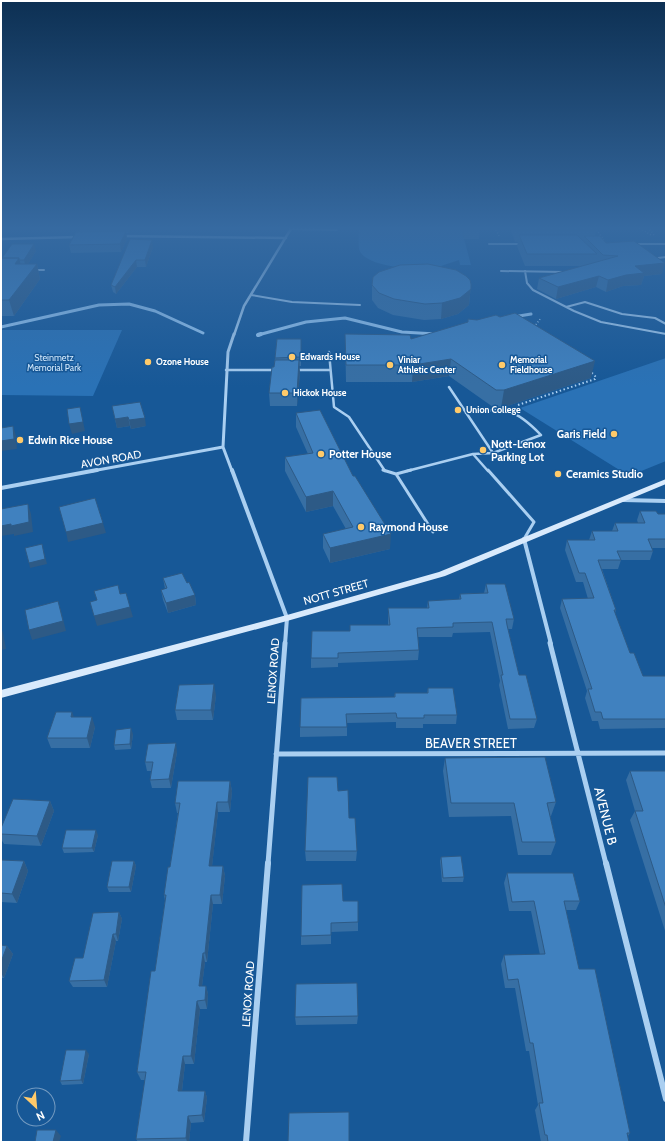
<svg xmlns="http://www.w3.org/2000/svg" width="667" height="1143" font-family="Cabin,sans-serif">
  <rect width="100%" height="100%" fill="#175897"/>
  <path fill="#2a72b6" d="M359 227H461L471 265H460L459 260C452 262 445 265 438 267 422 270 365 269 359 249 358 243 359 234 359 227Z
    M1 330H122L93 396 1 395Z
    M666 358V461L629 476 520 408Z"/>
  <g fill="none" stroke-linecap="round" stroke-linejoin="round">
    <path stroke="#9dcbf4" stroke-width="3" d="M513 317 531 314
      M1 327 99 305 129 304 155 311 203 333
      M258 335 306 322 345 318 402 332 436 334"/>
    <path stroke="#9dcbf4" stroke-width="4" d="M258 335 261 334"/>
    <path stroke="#aacff1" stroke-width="1.5" stroke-dasharray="1 2" stroke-linecap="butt" d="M495 227 499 236
      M595 227 606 244
      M637 227 651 235
      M648 227 654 235
      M534 327 541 318"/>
    <path stroke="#aacff1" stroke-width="2" stroke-dasharray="1.5 2.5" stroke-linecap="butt" d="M518 405 595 379 596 377 591 372"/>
    <path stroke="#aacff1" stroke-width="2" d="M291 229 337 230
      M489 244H520
      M636 244H666
      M658 258 666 257
      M35 270H44
      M501 271 564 272
      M525 271 527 283 533 290 574 311 601 322 666 334
      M251 295 292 302 360 305
      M566 307 585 302 622 314 655 318 666 324"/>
    <path stroke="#aacff1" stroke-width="2.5" d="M329 352 334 407 349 417 385 471
      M226 370H275
      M296 370H330
      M449 387 493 453
      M466 413C505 408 513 406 541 435L493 453 473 454
      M407 471 473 454 488 471"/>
    <path stroke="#aacff1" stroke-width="3" d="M383 470 396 474 411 470
      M488 470 534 522 524 539
      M396 474 433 532"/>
    <path stroke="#aacff1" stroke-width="2.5" d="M121 236 286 238
      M1 239 78 237
      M234 335 244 306 292 227"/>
    <path stroke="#aacff1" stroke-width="3" d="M92 471 223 447
      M232 471 223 447 228 352 234 334"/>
    <path stroke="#aacff1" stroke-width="4" d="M232 470 287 618 285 644
      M1 488 97 470
      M623 500 666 501
      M524 539 551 644"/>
    <path stroke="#aacff1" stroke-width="5" d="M550 643 606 864
      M276 754 666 753
      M268 864 285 643"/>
    <path stroke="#aacff1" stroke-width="6" d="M606 863 666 1099
      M246 1142 268 863"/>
    <path fill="#d9eafc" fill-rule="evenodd" d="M666 479V484L445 576 287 621 1 698V690L287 615 439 572Z"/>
  </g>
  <path fill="#376fa4" d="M80 227H132L129 233H126L127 239 121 252 71 253 69 245 80 232Z
    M461 227H480L479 239H464Z
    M510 227H593L596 230 595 236 606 243 662 274 644 276 641 285 623 286 606 292 596 287 556 299 537 289 539 278 583 266H525L517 246 518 242H515Z
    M657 227H666V229H658Z
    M130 239 153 247 146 267H137L116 294 113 292 111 285Z
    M36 251 28 264H37L40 279 14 316H1V258Z
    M471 284 469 305 458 314 441 319 424 320 393 315 378 308 372 300V285Z
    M345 334 411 339 591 378 501 408 493 407 449 376 412 382H346Z
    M277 339H301V366H299L300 373 297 406H270L269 393 274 367Z
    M112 406 146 426 131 429 130 426 117 428Z
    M296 413 353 476 390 549 330 563 323 548V534L346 529 333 506 306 512 285 471V457L308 454 296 427Z
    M640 511 658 514H666V548H652L653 551 650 560H621L618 569H602L616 610 615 613 630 653 643 676H666V728L600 729 598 721H592L585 698 587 691 560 608 562 599H588L583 582H576L565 550 567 540H589L592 531H612L615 523H638L637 520Z
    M163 578 187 583 195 595 196 605 168 613 163 600 161 590 165 589Z
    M486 584 514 619 512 629H508L519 675 537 719 534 728 508 729 499 685 500 681 490 632 453 633 452 637H418L419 650 418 660 338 663V667L311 668V658L350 631 388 625V608H427L428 601 459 600 460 594 484 593Z
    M428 688 457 715 456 724H423V728H396V722L347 723V736L300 737V727L394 697 395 693H427Z
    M216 695 213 720H177L175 710Z
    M74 717 95 727 90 748H51L47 738Z
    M133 734 131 749 115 750 114 745Z
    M177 752 171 788H152L150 780 151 771H147L145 762Z
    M445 758 556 802 551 816H550L556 842 551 855H518L511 816 449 817 443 771Z
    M630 771H666V934L630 820 635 811 626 780Z
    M230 781 232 791 230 812H218L212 866H223L225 876 222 904H213L207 962H205L202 986H206L208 994 207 1009H200L194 1064H185L182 1091H205L207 1098 204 1122 191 1123 189 1142H138L136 1139 145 1080H141L137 1072 155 971 165 901 164 895 170 867 178 813H177L175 803Z
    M338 791 349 818 357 851 356 861H306L305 851Z
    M50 801 54 811 41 846 4 844 1 839V828Z
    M98 835 94 852 64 853 62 848Z
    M441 857 464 877 463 882H442L440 861Z
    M1 860 24 861 28 871 17 903 1 902Z
    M134 861 136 866 131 892H109L107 887Z
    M507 873 580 901 576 910H566L579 969 630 1133 628 1136 629 1142H541L535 1110 538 1105 529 1051H526L515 988H505L501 964 504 955H540L531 911H509L504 883Z
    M343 901 358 922V931L331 932V944L301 945V936Z
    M119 912 122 919 118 941H116L107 987H73L69 981 83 958Z
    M1 945 7 946 13 954 4 978H1Z
    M358 1016 357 1024 296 1025 295 1017Z
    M89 1054 83 1084 62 1085 60 1081Z"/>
  <path fill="#2d5a86" d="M128 227H132L129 233Z
    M126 231 127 239 121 252 120 244Z
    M152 240 153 247 146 267 145 260Z
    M34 244 36 251 26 268 24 260Z
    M19 258 23 273 15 264Z
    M136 260 137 267 116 294 115 287Z
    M665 263 662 274 644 276 641 285 623 286 606 292 608 280 635 266Z
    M37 264 40 279 14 316 9 300Z
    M599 276 596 287 556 299 558 287Z
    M471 284 469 305 458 314 441 319 442 303Z
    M451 359 449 376 412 382 413 365Z
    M299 360 300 373 297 406V393Z
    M595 361 591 378 501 408 504 390Z
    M80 407 85 431 72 434 69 424Z
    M128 417 130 426 117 428 115 419Z
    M145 418 146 426 131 429 129 420Z
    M13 426 16 436 17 449 1 451V441Z
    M333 491V506L306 512V497Z
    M28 504 31 514 33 532 14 536V534L1 536V526Z
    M103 523 106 533 68 542 66 532Z
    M391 534 390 549 330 563V548Z
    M42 544 47 564 30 568 29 563Z
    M195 595 196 605 168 613 166 603Z
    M58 601 61 611 66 631 32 640 29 630Z
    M130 607 133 617 97 626 94 616Z
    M1 627 3 633 6 649 1 650Z
    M214 684 216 695 213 720 211 710Z
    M72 712 76 722 71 717Z
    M92 717 95 727 90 748 87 738Z
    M131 728 133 734 131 749 130 744Z
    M176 743 177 752 171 788 169 779Z
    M230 781 232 791 230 812 228 802Z
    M50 801 54 811 41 846 37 836Z
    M217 802 218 812 211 876 209 866Z
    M96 830 98 835 94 852 92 848Z
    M24 861 28 871 17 903 12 894Z
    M134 861 136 866 131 892 129 887Z
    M223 866 225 876 222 904 220 895Z
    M211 895 213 904 207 962 205 953Z
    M119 912 122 919 118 941 116 934Z
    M113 934 116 941 107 987 104 980Z
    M7 946 13 954 4 978 1 973V962Z
    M203 953 205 962 201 994 199 986Z
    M206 986 208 994 207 1009 205 1000Z
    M197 1001 200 1009 194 1064 191 1056Z
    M86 1050 89 1054 83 1084 81 1080Z
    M183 1056 185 1064 181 1099 178 1091Z
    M205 1091 207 1098 204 1122 202 1115Z
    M188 1116 191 1123 189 1142H187L186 1138Z
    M56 1130 61 1136 59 1142H53Z"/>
  <path fill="#4081bf" stroke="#2d5a86" d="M80 227H103L79 228Z
    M516 227H593L596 230H517Z
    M126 231 120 244 69 245 76 232Z
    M519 235H577L597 254H527Z
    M584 236H600L606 243 634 241 665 263 635 266 644 273 626 275 608 280 599 276 558 287 539 278 618 256 603 255Z
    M130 239 152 240 145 260H136L115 287 111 285Z
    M12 244H34L24 260H19V258H2Z
    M1 258H19L15 264H37L9 300H1Z
    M428 264 456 270 466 276 470 280 471 284V289L460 298 442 303 425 304 394 299 379 293 372 285 373 277 379 272 400 265Z
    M515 313 595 361 504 390H496L451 359 413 365H346L345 334 410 335 411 339 468 322V319L477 320 496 315 500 317Z
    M277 339H301V357L275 358Z
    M275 360H299L297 393H269L272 367H274Z
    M140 402 145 418 129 420 128 417 115 419 112 406Z
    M80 407 83 422 69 424 67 409Z
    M320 410 353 476H355L391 534 330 548 323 534 353 527 333 491 306 497 285 457 313 453 296 413Z
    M13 426 14 439 1 441V428Z
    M95 498 103 523 66 532 59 507Z
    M28 504 29 522 11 526V524L1 526V509Z
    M640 511H656L658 514H666V539H648L653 551H617L621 560H598L616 610H614L630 653H634L643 676H666V719H603L601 712H595L588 689H592L562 599 594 598 585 573H579L567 540H595L592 531H618L615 523H645Z
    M42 544 45 559 29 563 25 548Z
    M182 573 187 583 189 582 195 595 166 603 161 590 167 588 163 578Z
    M486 584H505L514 619H506L507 625 519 675H526L537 719H510L501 675H503L492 622 453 623V627L417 628 419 650 338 653V658H311L312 631H350V625H390L388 608H429L428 601 461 599 460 594 488 593Z
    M118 585 120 594 126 593 130 607 94 616 90 602 97 600 94 591Z
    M58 601 63 621 29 630 25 610Z
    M214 684 211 710H175L179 685Z
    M428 688H453L457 715H424V718H397L396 713 346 714 347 727H300L301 698 395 697V693H428Z
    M56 712H72L71 717H92L87 738H47Z
    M131 728 130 744 114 745 116 730Z
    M176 743 169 779 150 780 153 762H145L148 744Z
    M545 757 556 802 547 803 556 842H522L514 803H451L445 758Z
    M630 771H666V908L635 811H643Z
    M308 777H337L338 791 348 790 349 818H355L357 851H305Z
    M178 781H230L228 802H217L209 866H223L220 895H211L205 953H203L199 986H206L205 1000 197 1001 191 1056H183L178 1091H205L202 1115 188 1116 186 1138 136 1139 146 1072H137L151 971H155L166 895H164L168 867H170L180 803H175Z
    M13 799 50 801 37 836 1 834V828Z
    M66 830H96L92 848H62Z
    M461 856 464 877 443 878 441 857Z
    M1 860 24 861 12 894 1 893Z
    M112 861H134L129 887H107Z
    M507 873H573L580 901H564L579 969H595L630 1133H627L629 1142H548L547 1135H545L539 1103H543L533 1043H530L518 979 508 980 504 955 545 954 534 901 512 902Z
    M342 884 343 901H358V922L331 923V935L301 936 302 885Z
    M119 912 116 934H113L104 980 69 981 75 958H83L93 913Z
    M1 945 7 946 1 962Z
    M357 983 358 1016 295 1017 296 984Z
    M66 1050H86L81 1080 60 1081Z
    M349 1112V1142H288L289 1113Z
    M37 1130H56L53 1142H35Z"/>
  <linearGradient id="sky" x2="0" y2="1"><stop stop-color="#0d3053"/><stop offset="0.59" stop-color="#366aa1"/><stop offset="1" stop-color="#366aa1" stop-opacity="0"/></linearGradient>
  <rect width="667" height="387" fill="url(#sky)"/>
  <g fill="#ffca6a" stroke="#175897" stroke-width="1.5">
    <circle cx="292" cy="357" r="4"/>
    <circle cx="148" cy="362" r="4"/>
    <circle cx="390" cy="365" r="4"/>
    <circle cx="502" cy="365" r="4"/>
    <circle cx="285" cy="393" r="4"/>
    <circle cx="458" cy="410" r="4"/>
    <circle cx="614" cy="434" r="4"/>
    <circle cx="20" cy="440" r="4"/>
    <circle cx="483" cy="450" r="4"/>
    <circle cx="321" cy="454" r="4"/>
    <circle cx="558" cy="474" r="4"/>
    <circle cx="361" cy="527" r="4"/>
  </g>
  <g text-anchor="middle" stroke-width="3" stroke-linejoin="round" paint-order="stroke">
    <g font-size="9" font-weight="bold" fill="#fff" stroke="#175897" text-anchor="start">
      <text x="300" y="360">Edwards House</text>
      <text x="398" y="363">Viniar<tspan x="398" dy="10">Athletic Center</tspan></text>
      <text x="510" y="363">Memorial<tspan x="510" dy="10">Fieldhouse</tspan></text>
      <text x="156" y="365">Ozone House</text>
      <text x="293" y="396">Hickok House</text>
      <text x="466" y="413">Union College</text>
    </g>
    <g font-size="9" fill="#d1e8fc" stroke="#175897">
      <text x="54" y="361">Steinmetz<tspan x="54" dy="10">Memorial Park</tspan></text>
    </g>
    <g font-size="11" font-weight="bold" fill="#fff" stroke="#175897" text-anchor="start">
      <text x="606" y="438" text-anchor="end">Garis Field</text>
      <text x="28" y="444">Edwin Rice House</text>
      <text x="491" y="448">Nott-Lenox<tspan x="491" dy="13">Parking Lot</tspan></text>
      <text x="329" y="458">Potter House</text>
      <text x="566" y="478">Ceramics Studio</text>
      <text x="369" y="531">Raymond House</text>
    </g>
    <g font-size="11" fill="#fff" stroke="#175897">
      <text transform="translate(111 459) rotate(-10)" y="4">AVON ROAD</text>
      <text transform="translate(336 592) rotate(-16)" y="4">NOTT STREET</text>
      <text transform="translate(273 671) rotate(-86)" y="4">LENOX ROAD</text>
      <text transform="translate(248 994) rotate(-86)" y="4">LENOX ROAD</text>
    </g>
    <g font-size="13" fill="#fff" stroke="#175897">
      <text x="471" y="748">BEAVER STREET</text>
      <text transform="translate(606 816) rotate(76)" y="5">AVENUE B</text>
    </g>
  </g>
  <rect width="667" height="1143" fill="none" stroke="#ffffff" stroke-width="4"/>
  <g transform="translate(36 1107) rotate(154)"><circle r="19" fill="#175897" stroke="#749bc1"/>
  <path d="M0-3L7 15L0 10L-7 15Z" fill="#ffca6a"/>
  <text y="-6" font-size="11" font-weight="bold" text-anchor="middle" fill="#ffffff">N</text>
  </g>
</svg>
